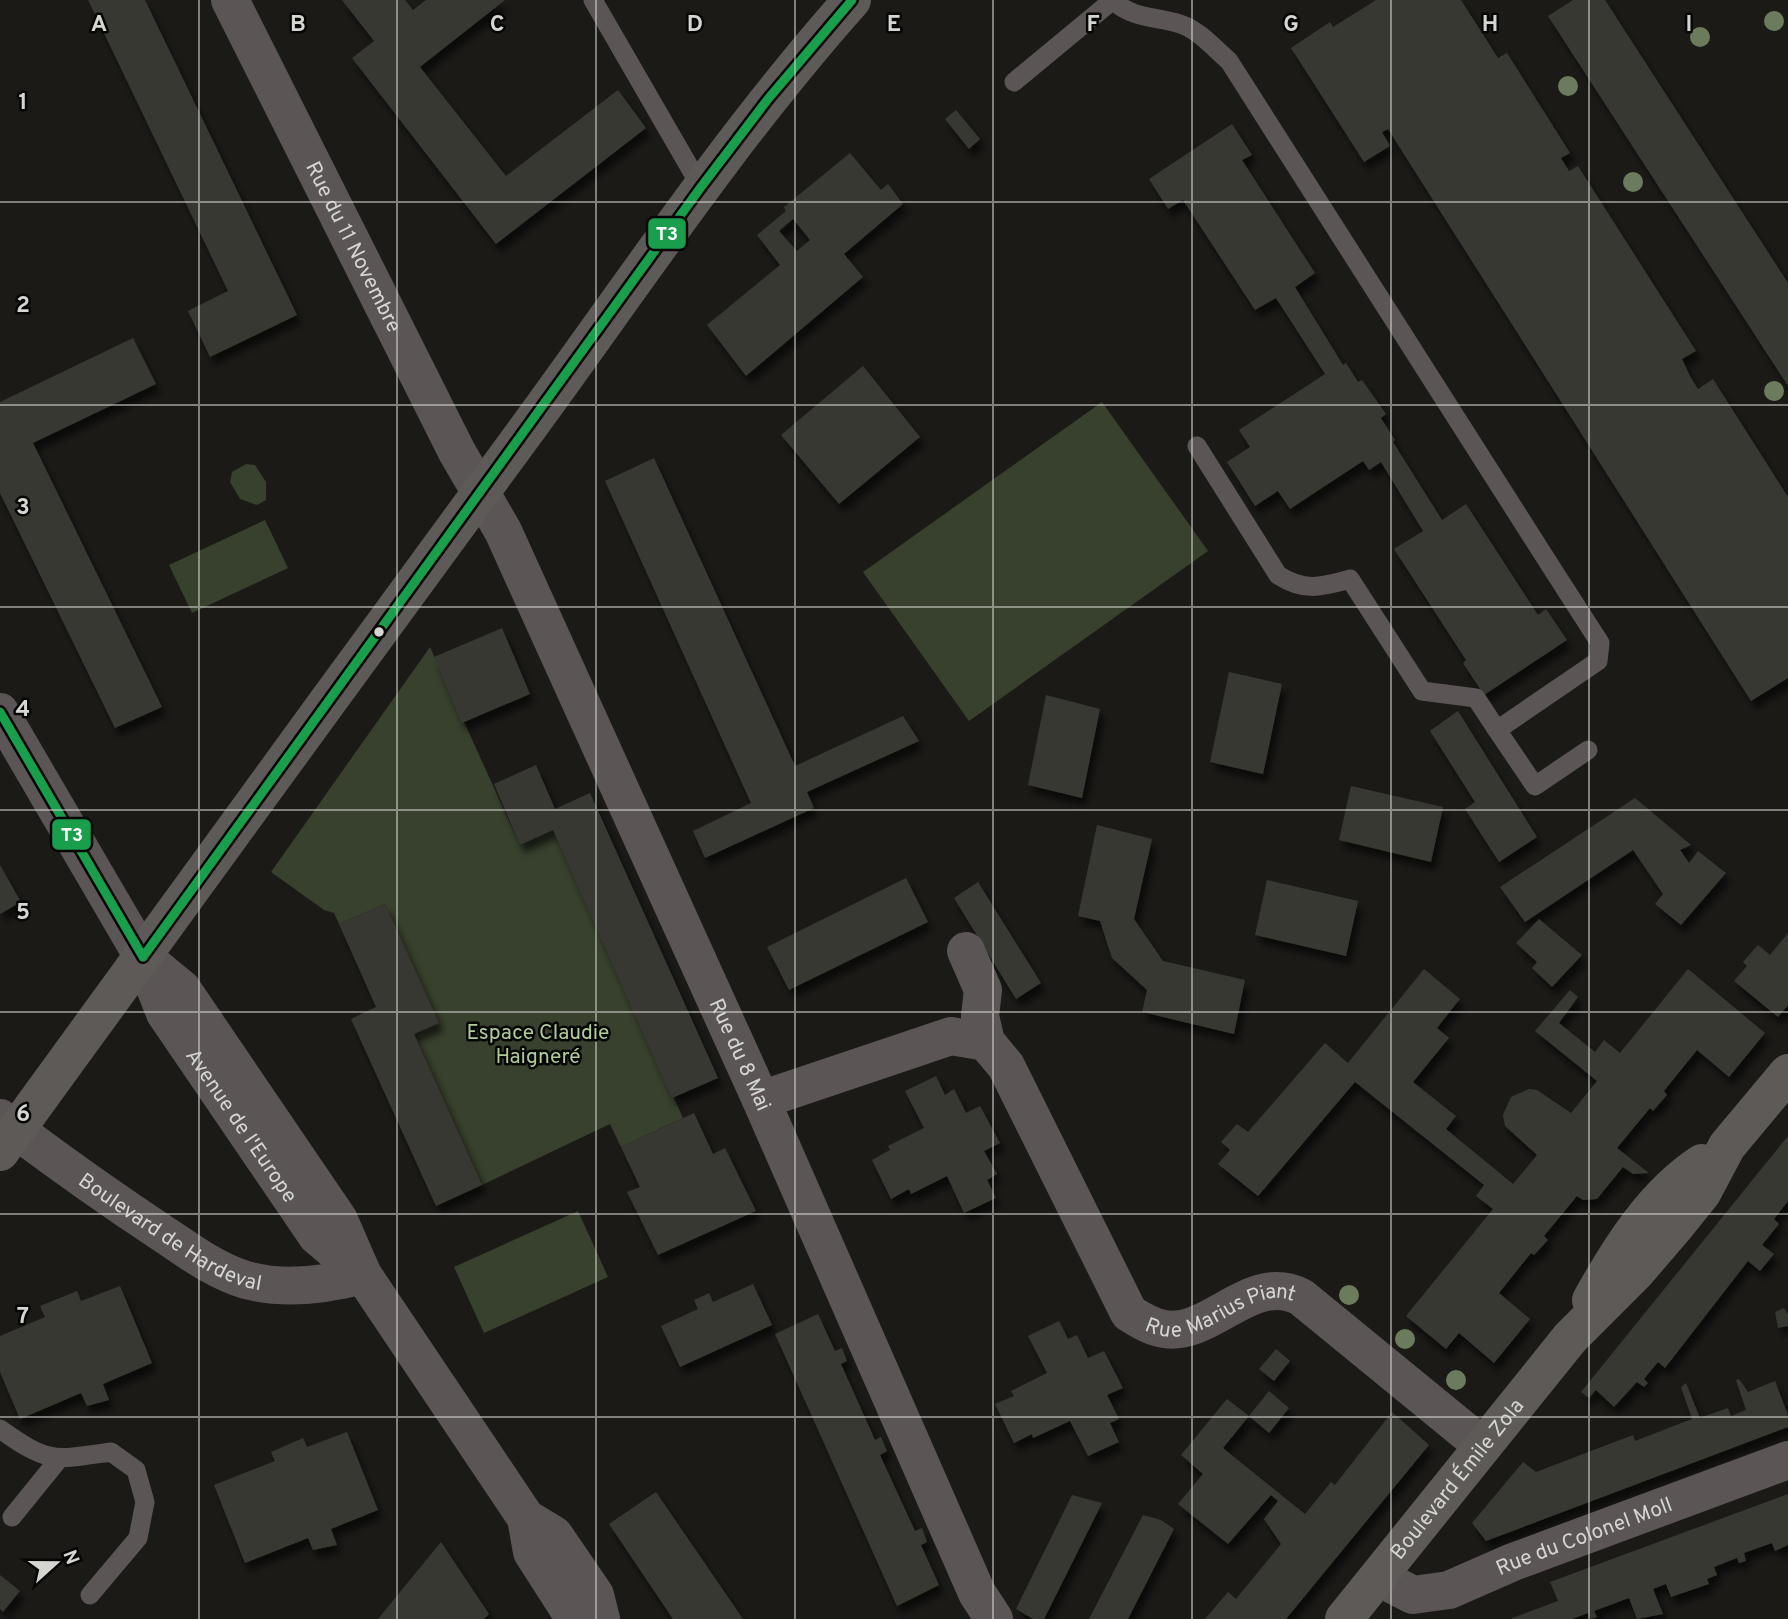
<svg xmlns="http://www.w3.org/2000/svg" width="1788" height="1619" font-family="Overpass,sans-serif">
  <defs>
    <filter id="shadow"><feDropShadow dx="4.5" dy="8" stdDeviation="3.5" flood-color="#0009"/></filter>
  </defs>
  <rect width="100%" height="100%" fill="#1b1a17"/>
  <path fill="#37412d" d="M1102 402 1208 551 969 721 863 572Z
    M246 464 255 465 266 482V500L257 505 240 499 230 482 232 472Z
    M265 520 288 568 192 613 169 565Z
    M430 647 520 845 553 830 683 1118 621 1147 610 1124 482 1185 414 1034 438 1022 385 904 339 924 334 913 324 910 271 872Z
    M578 1211 608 1277 484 1333 454 1267Z"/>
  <path fill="#393832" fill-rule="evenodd" filter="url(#shadow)" d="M88 0H145L297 315 210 357 188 311 228 291Z
    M342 0H405L413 10 426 0H505L420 67 506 176 618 90 646 128 496 244 352 58 374 41Z
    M1376 0H1461L1498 58 1507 53 1570 153 1561 158 1569 171 1578 166 1696 351 1682 359 1690 376 1698 389 1713 379 1788 497V678L1751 701 1388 129 1382 132 1390 146 1364 162 1291 48 1330 22 1333 27Z
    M1573 0H1605L1788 283V386L1548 16Z
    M956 110 980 139 969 149 945 119Z
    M1232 124 1252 155 1242 160 1315 273 1295 287 1343 365 1346 363 1358 382 1362 380 1386 414 1381 418 1395 440 1393 442 1442 520 1466 504 1538 615 1546 609 1567 640 1484 695 1463 663 1466 660 1394 549 1423 531 1381 462 1369 470 1363 461 1290 509 1278 491 1255 506 1227 462 1250 447 1239 430 1325 374 1276 298 1255 310 1183 200 1168 209 1149 179Z
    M850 153 881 190 888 184 903 204 844 254 863 277 746 376 707 325 780 265 757 235 786 211 784 207ZM793 219 810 240 797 251 779 231Z
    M133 338 156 384 33 443 162 707 115 728 0 493V402Z
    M863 366 920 437 839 504 781 435Z
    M654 458 795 766 903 716 919 741 807 792 814 808 705 858 693 831 751 803 605 481Z
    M502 628 530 694 462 723 434 657Z
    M1229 672 1282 684 1263 774 1210 762Z
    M1046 695 1100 709 1082 798 1028 785Z
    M1458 711 1537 837 1499 862 1465 809 1475 802 1430 731Z
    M536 765 555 809 590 793 718 1078 672 1098 553 830 520 845 494 784Z
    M1351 786 1443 807 1431 862 1339 840Z
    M1635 798 1691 845 1680 850 1689 863 1698 851 1726 873 1681 925 1655 904 1663 894 1633 850 1525 922 1500 887Z
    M1097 825 1152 839 1134 919 1163 961 1245 980 1234 1034 1142 1012 1147 990 1112 958 1100 921 1078 916Z
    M0 865 21 902 0 914Z
    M906 878 928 922 789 990 767 947Z
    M1267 880 1358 901 1346 956 1255 935Z
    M978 882 1041 983 1016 999 954 898Z
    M385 904 439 1023 414 1034 482 1185 436 1206 351 1019 376 1007 339 924Z
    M1539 919 1582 955 1552 987 1532 968 1537 962 1516 943Z
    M1788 933V1005L1778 1017 1734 981 1747 966 1743 962 1758 945 1770 955Z
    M1424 969 1460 999 1437 1028 1449 1038 1413 1082 1456 1116 1446 1129 1513 1184 1537 1155 1505 1126 1503 1115 1511 1097 1529 1089 1537 1090 1571 1113 1597 1081 1535 1031 1570 990 1578 997 1559 1023 1595 1052 1604 1040 1620 1053 1688 969 1765 1033 1729 1077 1697 1050 1664 1091 1667 1095 1653 1111 1650 1108 1617 1148 1649 1173 1633 1174 1623 1167 1597 1199 1583 1200 1577 1196 1544 1236 1548 1240 1534 1255 1531 1253 1499 1293 1530 1319 1494 1363 1459 1333 1446 1349 1406 1316 1493 1209 1476 1196 1484 1185 1355 1082 1258 1196 1218 1164 1230 1150 1221 1142 1237 1124 1248 1132 1325 1043 1348 1063Z
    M936 1076 945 1095 954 1089 966 1113 980 1106 1000 1143 984 1151 997 1174 987 1180 996 1198 964 1213 947 1176 911 1194 909 1189 891 1199 872 1160 890 1150 888 1146 924 1128 905 1091Z
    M694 1113 713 1154 725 1148 756 1211 658 1255 627 1192 640 1187 621 1147Z
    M1788 1136V1201L1774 1219 1779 1224 1762 1245 1774 1254 1760 1271 1748 1261 1665 1368 1658 1362 1644 1379 1648 1383 1644 1387 1637 1382 1614 1407 1596 1390 1589 1398 1581 1392Z
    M753 1284 772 1325 680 1367 661 1326 698 1309 694 1300 709 1293 713 1302Z
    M120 1286 152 1363 103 1384 109 1400 87 1406 81 1393 20 1419 0 1372V1336L45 1317 40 1306 77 1291 81 1301Z
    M1784 1308 1788 1314V1326L1778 1328 1775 1312Z
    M818 1314 835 1351 842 1348 847 1361 841 1364 875 1440 881 1437 887 1451 880 1455 915 1531 922 1528 927 1542 921 1545 939 1585 897 1606 775 1334Z
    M1059 1321 1068 1339 1077 1335 1088 1358 1104 1351 1123 1388 1107 1395 1119 1419 1110 1423 1119 1442 1088 1456 1070 1421 1033 1438 1032 1434 1014 1443 995 1404 1014 1396 1011 1391 1047 1373 1028 1336Z
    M1276 1349 1290 1361 1274 1381 1259 1369Z
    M1739 1379 1748 1392 1775 1381 1788 1415V1427L1486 1541 1472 1523 1523 1462 1536 1472 1633 1435 1635 1441 1692 1419 1681 1387 1686 1383 1700 1418 1728 1408 1731 1416 1746 1410 1736 1380Z
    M1269 1391 1289 1408 1269 1433 1249 1416Z
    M1227 1399 1249 1416 1223 1448 1305 1514 1331 1482 1335 1485 1392 1412 1429 1445 1286 1619H1205L1228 1592 1236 1599 1281 1544 1264 1519 1278 1501 1271 1495 1228 1544 1178 1504 1203 1474 1181 1455Z
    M347 1432 378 1510 331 1529 337 1545 313 1550 308 1538 245 1563 214 1485 275 1461 271 1452 303 1438 307 1447Z
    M656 1492 743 1619H673L609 1524Z
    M1788 1494V1545L1775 1551 1772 1543 1744 1553 1746 1561 1739 1563 1737 1558 1714 1567 1717 1575 1707 1579 1709 1584 1671 1597 1666 1584 1653 1589 1663 1614 1637 1619 1629 1598 1594 1611 1597 1617 1591 1619 1588 1613 1572 1619H1510L1558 1601 1550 1582Z
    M1072 1495 1102 1503 1044 1619H1033L1016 1609Z
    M1143 1515 1161 1520 1174 1529 1128 1619H1089Z
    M441 1542 489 1614 484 1619H378Z
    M0 1575 20 1591 3 1612 0 1609Z"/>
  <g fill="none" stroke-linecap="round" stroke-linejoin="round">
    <path stroke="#5b5655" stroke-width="19" d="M593 0 701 187
      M1113 0C1132 19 1155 16 1180 24 1199 30 1214 48 1229 61L1555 573 1600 643 1598 661 1497 730 1535 786 1588 750
      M1014 82 1113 0
      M1197 446 1278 575C1304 592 1321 587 1350 579L1422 691 1476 698 1497 730
      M0 1429C49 1464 54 1460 111 1452L136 1470 145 1502 138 1538 90 1595
      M12 1517 59 1459"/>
    <g stroke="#5b5655" stroke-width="38">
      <path id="s1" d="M230 0 457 452 503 531 761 1100 977 1593 994 1619"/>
      <path id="s2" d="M0 712 143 957 165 1013 317 1236 356 1269"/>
      <path id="s3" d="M966 951 983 990 980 1016 986 1042 1006 1066 1129 1313C1140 1320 1151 1327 1164 1329 1211 1337 1251 1271 1301 1297L1483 1446"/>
      <path d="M143 957 182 989 339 1220 363 1275 526 1518 532 1552 571 1613 583 1619"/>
      <path d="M761 1100 951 1036 986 1042"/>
      <path id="s4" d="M0 1118C53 1158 106 1196 162 1233 188 1250 215 1271 246 1280 283 1290 326 1285 363 1275"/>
      <path d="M526 1518 554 1535 595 1595 601 1619"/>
      <path id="s5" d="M1380 1578 1413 1595 1449 1590 1513 1562 1788 1460"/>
    </g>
    <g stroke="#5e5a57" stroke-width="38">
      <path d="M0 1152C174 913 347 674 522 436 630 289 730 137 852 0"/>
      <path d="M1591 1300C1619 1250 1653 1195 1702 1163"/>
      <path id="s6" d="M1344 1619 1570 1338 1637 1271 1673 1229 1702 1193 1727 1146 1788 1073"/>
    </g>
    <defs>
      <path id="bus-1" d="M0 712 143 957
        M143 957 701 187 768 99 852 0"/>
    </defs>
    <use href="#bus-1" stroke="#060605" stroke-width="14"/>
    <use href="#bus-1" stroke="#199e4b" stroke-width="9"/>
  </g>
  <g fill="#6d7b5d">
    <circle cx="1774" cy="21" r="10"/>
    <circle cx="1700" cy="37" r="10"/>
    <circle cx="1568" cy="86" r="10"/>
    <circle cx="1633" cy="182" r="10"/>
    <circle cx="1774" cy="391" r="10"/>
    <circle cx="1349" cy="1295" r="10"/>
    <circle cx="1405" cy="1339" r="10"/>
    <circle cx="1456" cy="1380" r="10"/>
  </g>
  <path fill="none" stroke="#d5d5d2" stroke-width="2" stroke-opacity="0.55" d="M199 0V1619M397 0V1619M596 0V1619M795 0V1619M993 0V1619M1192 0V1619M1391 0V1619M1589 0V1619M0 202H1788M0 405H1788M0 607H1788M0 810H1788M0 1012H1788M0 1214H1788M0 1417H1788"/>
  <circle fill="#d5d5d2" stroke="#060605" stroke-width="2.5" cx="379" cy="632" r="6"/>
  <g text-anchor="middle" stroke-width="5" stroke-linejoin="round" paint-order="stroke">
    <g font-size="21" fill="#d5d5d2" stroke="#060605">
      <text dy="7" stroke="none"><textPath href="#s1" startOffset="276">Rue du 11 Novembre</textPath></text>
      <text dy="7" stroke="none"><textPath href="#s1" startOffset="1172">Rue du 8 Mai</textPath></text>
      <text dy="7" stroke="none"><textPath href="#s2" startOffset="480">Avenue de l'Europe</textPath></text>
      <text dy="7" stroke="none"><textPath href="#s4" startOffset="206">Boulevard de Hardeval</textPath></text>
      <text dy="7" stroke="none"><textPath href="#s3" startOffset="502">Rue Marius Piant</textPath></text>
      <text dy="7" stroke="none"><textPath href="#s6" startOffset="180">Boulevard Émile Zola</textPath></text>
      <text dy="7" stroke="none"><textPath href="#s5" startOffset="219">Rue du Colonel Moll</textPath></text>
    </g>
    <g font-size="21" fill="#b0cb96" stroke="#060605">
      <text x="538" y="1039">Espace Claudie<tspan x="538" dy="24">Haigneré</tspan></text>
    </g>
  </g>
  <g font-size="23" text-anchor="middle" font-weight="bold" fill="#d5d5d2" stroke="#060605" stroke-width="5" stroke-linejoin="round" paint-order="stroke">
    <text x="99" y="31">A</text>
    <text x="298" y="31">B</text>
    <text x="497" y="31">C</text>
    <text x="695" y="31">D</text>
    <text x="894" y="31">E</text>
    <text x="1093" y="31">F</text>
    <text x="1291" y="31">G</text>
    <text x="1490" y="31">H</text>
    <text x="1689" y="31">I</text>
    <text x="23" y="109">1</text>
    <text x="23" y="312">2</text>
    <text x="23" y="514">3</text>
    <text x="23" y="716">4</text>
    <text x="23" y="919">5</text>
    <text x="23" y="1121">6</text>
    <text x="23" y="1323">7</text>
  </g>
  <g stroke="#060605" stroke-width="2.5">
    <rect x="647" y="217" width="40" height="33" rx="7" fill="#199e4b"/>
    <rect x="51" y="818" width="41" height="33" rx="7" fill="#199e4b"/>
  </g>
  <g font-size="19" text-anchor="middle" font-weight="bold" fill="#fff">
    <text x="667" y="240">T3</text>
    <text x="72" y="841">T3</text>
  </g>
  <g transform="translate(56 1563) rotate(69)" stroke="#060605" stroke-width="5" paint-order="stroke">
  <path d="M0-5L12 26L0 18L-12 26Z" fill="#d5d5d2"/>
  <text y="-10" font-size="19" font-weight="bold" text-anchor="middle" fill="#d5d5d2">N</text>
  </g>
</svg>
